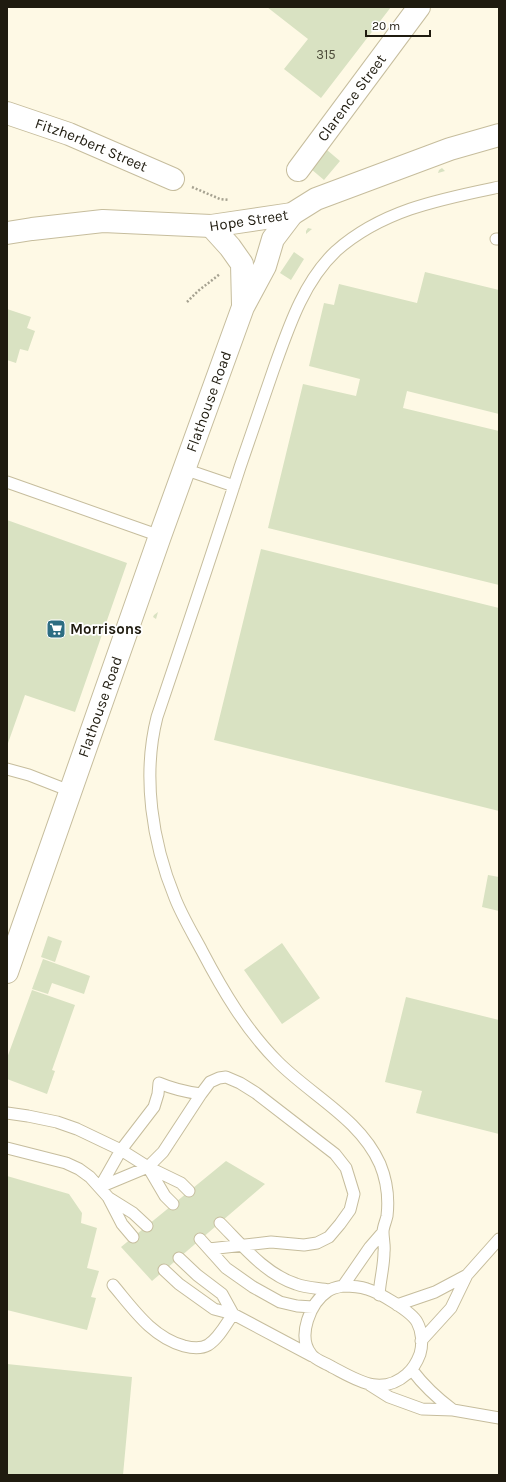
<svg xmlns="http://www.w3.org/2000/svg" width="506" height="1482" font-family="Karla,sans-serif">
  <rect width="100%" height="100%" fill="#fef9e5"/>
  <path fill="#d9e2c2" d="M267 7H391L321 98 284 69 308 39Z
    M327 150 340 161 324 180 311 169Z
    M442 168 445 171 438 173 439 170Z
    M308 228 312 229 306 234V231Z
    M294 252 304 259 291 280 280 273Z
    M425 272 499 290V414L407 391 403 408 499 431V585L268 528 303 384 356 396 360 379 309 366 324 303 334 305 339 284 417 303Z
    M7 309 31 317 27 328 35 331 28 351 20 349 16 363 7 360Z
    M7 520 127 563 75 712 25 695 7 746Z
    M261 549 499 608V811L214 740Z
    M158 612 156 619 153 617 154 615Z
    M488 875 499 877V911L482 907Z
    M48 936 62 941 55 962 41 957Z
    M282 943 320 998 282 1024 244 970Z
    M43 959 90 976 84 994 52 983 48 994 32 989Z
    M32 990 75 1005 52 1070 55 1071 47 1094 7 1079V1058Z
    M406 997 499 1020V1134L416 1113 422 1091 385 1082Z
    M226 1161 265 1184 152 1281 121 1247Z
    M7 1176 69 1194 82 1213 81 1223 97 1228 87 1268 99 1271 91 1297 96 1298 87 1330 7 1310Z
    M7 1364 132 1377 123 1475H7Z"/>
  <g fill="none" stroke-linecap="round" stroke-linejoin="round">
    <defs>
      <path id="lane" d="M496 239H499
        M184 469 234 486
        M7 482 160 536
        M7 769 29 775 70 791
        M7 1113 28 1116 57 1122 77 1129 121 1150 148 1167 165 1196 173 1204
        M7 1148 66 1163 79 1169 90 1177 108 1197 122 1224 133 1237
        M148 1167 181 1183 189 1191
        M100 1187 148 1167 163 1152 201 1094 210 1082 219 1078 226 1077 240 1083 256 1093 335 1154 346 1168 354 1194 350 1210 340 1224 329 1237 317 1243 304 1245 271 1242 209 1249
        M100 1187 121 1150 154 1107 158 1094 159 1083C173 1089 186 1092 201 1094
        M109 1198 133 1213 147 1226
        M220 1223C242 1245 265 1274 296 1284 307 1288 318 1288 329 1290
        M200 1239 226 1268 253 1287 280 1302 297 1306 313 1307
        M179 1258 197 1275 222 1294 233 1314
        M164 1270 179 1284 214 1309 233 1314 312 1356
        M113 1285C134 1310 152 1337 184 1346 192 1348 201 1349 208 1345 219 1338 226 1324 233 1314
        M343 1286C351 1286 358 1286 367 1289 378 1292 411 1311 417 1322 422 1331 423 1344 420 1354 417 1362 413 1369 407 1374 381 1397 357 1380 332 1367 326 1363 315 1360 311 1354 297 1336 310 1303 328 1291 332 1288 338 1287 343 1286Z
        M343 1286 370 1247 383 1232
        M379 1295C380 1280 384 1266 384 1252 385 1246 383 1239 383 1232 383 1227 386 1221 387 1216 389 1199 387 1181 380 1164 360 1119 312 1096 278 1062 246 1030 223 991 202 951 193 934 182 916 175 898 152 842 142 776 157 717 185 634 213 551 240 467 251 435 262 403 273 371 288 329 303 282 336 251 382 210 441 199 499 187
        M397 1305 435 1292 467 1275
        M421 1341 451 1308 467 1275 499 1239
        M412 1370C424 1386 437 1398 453 1410
        M370 1385 389 1397 422 1409 453 1410 499 1418"/>
      <g id="street">
        <path id="s1" d="M7 113 69 134 173 179"/>
        <path id="s2" d="M298 170 419 7"/>
        <path d="M211 226 230 247 242 264 243 305"/>
        <path id="s3" d="M7 972 160 536 243 307 265 266 273 239 292 214"/>
      </g>
      <g id="primary">
        <path id="s4" d="M7 233 32 229 103 221 211 226 292 214 316 199 450 149 499 135"/>
      </g>
    </defs>
    <use href="#lane" stroke="#c6bd9d" stroke-width="13"/>
    <use href="#street" stroke="#c6bd9d" stroke-width="24"/>
    <use href="#primary" stroke="#c6bd9d" stroke-width="24"/>
    <path stroke="#a6a291" stroke-width="2.5" stroke-dasharray="2 2" stroke-linecap="butt" d="M192 187 220 199 229 200
      M187 302 198 291 220 274"/>
    <use href="#lane" stroke="#fff" stroke-width="11"/>
    <use href="#street" stroke="#fff" stroke-width="22"/>
    <use href="#primary" stroke="#fff" stroke-width="22"/>
  </g>
  <defs>
    <symbol id="supermarket-square" viewBox="-11 -11 22 22"><rect x="-9" y="-9" width="18" height="18" rx="4" fill="#2d6d82" stroke="#fff"/><path d="M-6-5.5h2.5l.6 2H6L4.5 2H-2.5L-4.4-4H-6ZM-1.5 3.2a1.3 1.3 0 1 0 .1 0ZM3 3.2a1.3 1.3 0 1 0 .1 0Z" fill="#fff"/></symbol>
  </defs>
  <g fill-rule="evenodd">
    <use href="#supermarket-square" x="45" y="618" width="22" height="22"/>
  </g>
  <g text-anchor="middle" stroke-width="3.5" stroke-linejoin="round" paint-order="stroke">
    <g font-size="13" fill="#4e4d3c">
      <text x="326" y="59">315</text>
    </g>
    <g font-size="15" fill="#1f1b0f" stroke="#fff">
      <text dy="5" stroke="none"><textPath href="#s2" startOffset="90">Clarence Street</textPath></text>
      <text dy="5" stroke="none"><textPath href="#s1" startOffset="90">Fitzherbert Street</textPath></text>
      <text dy="5" stroke="none"><textPath href="#s4" startOffset="243">Hope Street</textPath></text>
      <text dy="5" stroke="none"><textPath href="#s3" startOffset="605">Flathouse Road</textPath></text>
      <text dy="5" stroke="none"><textPath href="#s3" startOffset="281">Flathouse Road</textPath></text>
    </g>
    <g font-size="15" font-weight="bold" fill="#1f1b0f" stroke="#fff" text-anchor="start">
      <text x="70" y="634">Morrisons</text>
    </g>
  </g>
  <rect width="506" height="1482" fill="none" stroke="#1f1b0f" stroke-width="16"/>
  <path d="M366 30v6h64v-6" fill="none" stroke="#1f1b0f" stroke-width="2"/>
  <text x="372" y="30" font-size="12" fill="#1f1b0f" stroke="#ffffff" stroke-width="3" paint-order="stroke">20 m</text>
</svg>
